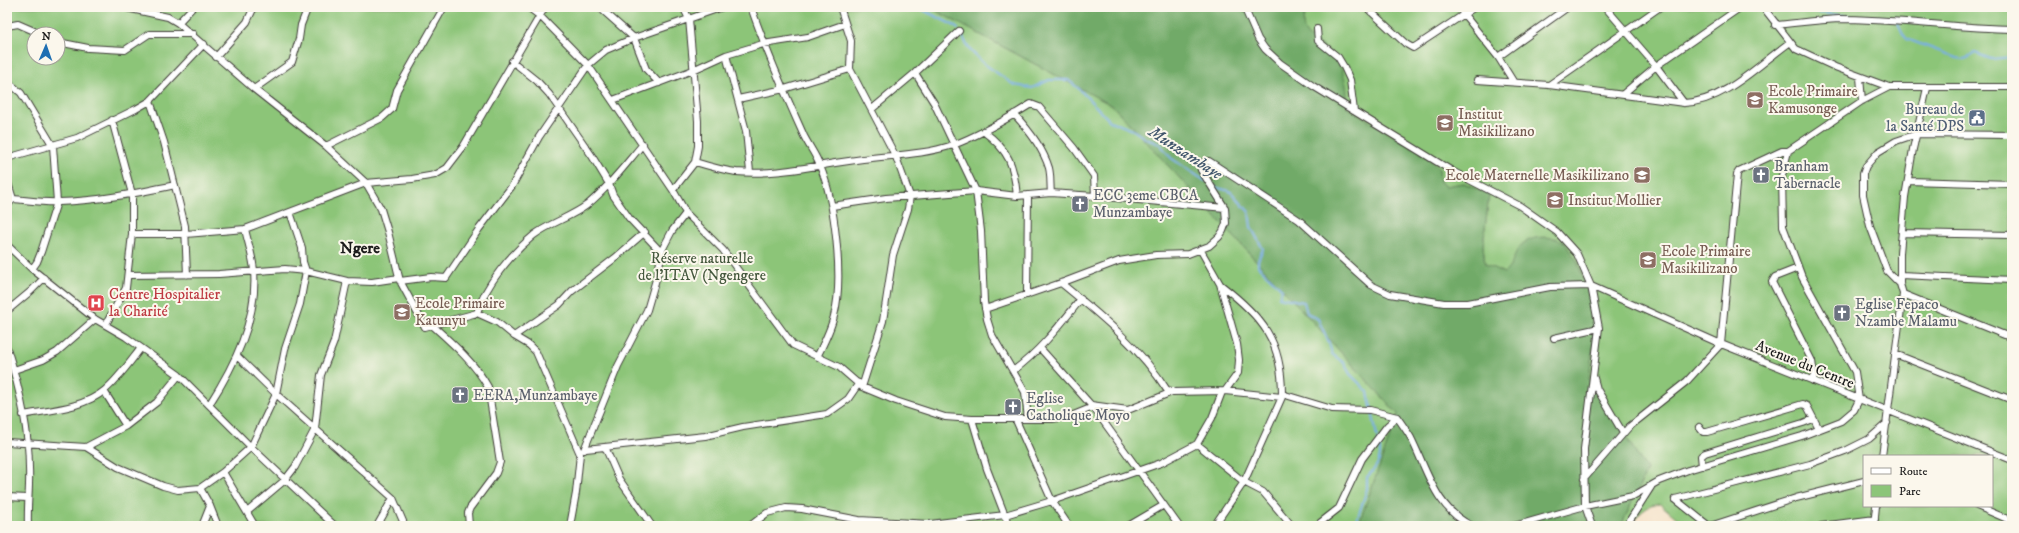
<svg xmlns="http://www.w3.org/2000/svg" width="2019" height="533" font-family="'IM FELL DW Pica',serif">
  <rect width="100%" height="100%" fill="#fbf7ec"/>
  <filter id="ink" filterUnits="userSpaceOnUse"><feTurbulence type="fractalNoise" baseFrequency=".025" numOctaves="2"/><feDisplacementMap in="SourceGraphic" scale="8" xChannelSelector="R" yChannelSelector="G"/><feConvolveMatrix kernelMatrix="1 2 1 2 8 2 1 2 1" color-interpolation-filters="sRGB"/></filter>
  <filter id="wash" filterUnits="userSpaceOnUse"><feTurbulence type="fractalNoise" baseFrequency=".012" numOctaves="4" result="noise"/><feDisplacementMap in="SourceGraphic" scale="16" xChannelSelector="R" yChannelSelector="G"/><feGaussianBlur stdDeviation="0.9" result="paint"/><feColorMatrix in="noise" values="0 0 0 0 0 0 0 0 0 0 0 0 0 0 0 0 0 1.4 0 .05"/><feComposite in="paint" operator="in"/></filter>
  <g filter="url(#wash)">
    <rect width="100%" height="100%" fill="#f6e3ca"/>
    <path fill="#8cc578" stroke="#54704a" fill-rule="evenodd" d="M7 7H929L1113 106 1398 414 1358 526H7ZM34 34H58V58H34Z
      M1316 7H2012V526H1693L1678 519 1660 504C1647 505 1637 514 1632 526H1621L1647 470 1589 379 1595 329 1592 300 1577 261 1558 239C1541 234 1522 241 1514 258 1511 265 1511 268 1504 273L1485 264 1483 246 1489 195 1464 183 1445 186 1440 182 1439 169 1347 107 1313 40 1308 38 1302 26 1304 16ZM1864 456H1992V506H1864Z"/>
    <path fill="#71aa68" stroke="#466342" d="M929 7H1316L1304 16C1299 41 1319 40 1332 54 1345 68 1348 89 1347 107L1425 155 1439 169 1440 182 1445 186 1464 183 1489 195 1483 246 1485 264 1504 273C1513 266 1512 258 1518 249 1527 235 1549 235 1563 241L1577 261 1591 300 1595 329 1589 379 1647 470 1621 526H1358L1398 414 1113 106Z"/>
    <g fill="none" stroke-linecap="round" stroke-linejoin="round">
      <path stroke="#78ade6" stroke-width="2" d="M917 7 953 25 958 29
        M1799 7 1800 11 1850 16
        M1866 17 1890 18
        M1897 23C1902 28 1901 34 1907 39L1957 58 1963 59 1975 53 1991 59 2012 57
        M961 33 969 49 983 63 1014 85 1032 88 1049 80H1068L1078 88 1110 121 1133 130 1146 139 1160 144 1171 158 1205 181
        M1214 187 1230 191 1249 212 1251 227 1263 249 1258 260V266L1282 289 1279 297 1304 302 1307 313 1318 319 1329 343 1332 354 1344 363 1350 374 1368 392 1377 436
        M1355 526 1367 489V477C1379 465 1383 457 1378 440"/>
    </g>
  </g>
  <g filter="url(#ink)">
    <g fill="none" stroke-linecap="round" stroke-linejoin="round">
      <defs>
        <path id="minor" d="M122 7 168 17 178 23 254 89 326 146 366 183 381 209 388 232 400 281 425 327 477 313 497 322 514 336 529 345 536 352 580 454 576 493 570 526
          M528 7 540 16 588 65 673 190 686 213 723 250 793 345 839 367 862 387 896 401 945 417 972 419H1052L1071 416 1093 407 1091 405 1128 410 1172 392 1225 391 1282 397V394L1332 409 1370 410 1397 417C1402 424 1407 431 1411 438 1428 472 1435 508 1472 526
          M599 7 634 38 646 69 659 83
          M751 7C766 51 785 94 804 136 809 146 816 155 820 166 835 201 844 279 834 316 831 329 824 343 818 355
          M840 7 851 41 850 69 896 157 910 196 908 209 893 255 883 321 862 387
          M1244 7 1258 39 1265 49 1280 63 1313 86 1452 171 1520 206 1557 232 1577 254 1591 286 1599 328 1584 449 1585 506 1592 526
          M1366 7 1406 44 1413 48 1475 7
          M1458 7 1498 57 1513 81
          M1605 7 1656 66 1684 103
          M1763 7 1796 49 1835 67 1889 87H2012
          M1371 12 1379 7
          M178 23 193 7
          M1775 25C1797 23 1818 20 1839 19 1897 19 1954 28 2012 29
          M7 26 18 24 41 34
          M1317 29 1318 41 1338 57 1344 67 1350 80 1354 111
          M58 42 88 48 125 50 149 34H193
          M726 55 746 131 750 172
          M216 57 247 22 254 7
          M1498 57 1568 7
          M512 61 537 81 549 94 592 156 609 184 613 195 629 218 661 252
          M915 73 934 103 976 191 981 231 984 302 987 319 992 335 1025 392 1028 419
          M1860 77 1862 101
          M1477 80 1549 85 1684 103C1725 101 1757 66 1789 43
          M7 81 21 93 53 146 57 202 41 252 37 262 32 269
          M1549 85 1660 7
          M254 89 292 62 299 39 301 25 308 7
          M1623 94 1656 66 1741 7
          M738 99 784 89 850 69
          M613 100 693 70 726 55 763 44 808 37 845 24
          M150 101 164 142 185 226 187 275
          M872 109 915 73 959 31
          M1014 114C1028 129 1043 148 1049 168 1051 176 1050 185 1051 193
          M983 131C1009 150 1014 165 1017 196
          M326 146 382 118 392 109 397 90 444 7
          M7 158 77 138 136 109 150 101 204 44
          M7 162V180L13 199 7 206
          M695 162C708 166 722 170 736 172 778 176 821 164 863 159 893 155 923 155 953 145 980 135 1007 119 1031 104L1039 107 1074 148 1094 176 1095 196
          M1908 181 2012 184
          M673 190 695 162 698 146V121L689 19 683 7
          M13 199C28 200 44 203 59 202 98 201 137 193 175 185
          M832 206 886 198 976 191 1017 196 1051 193 1095 196 1225 208
          M1902 233 2012 235
          M132 234H186L245 229 366 183 412 179 435 175 447 168 463 147 545 7
          M7 245 32 269 95 319 126 337 179 375 251 447 335 526
          M1200 249 1220 284 1237 344 1239 360 1238 373 1225 391
          M1798 268 1775 277 1772 282 1812 361 1814 375 1813 381
          M129 275 219 274 285 269 306 271 347 281 372 282 399 278
          M1900 275 2012 280
          M400 281 431 277 446 278 479 229 512 186 539 137 588 65 606 50 634 38 723 7
          M1061 283C1100 315 1140 347 1167 390L1172 391
          M1900 284 1887 271 1870 226 1863 195V174L1866 166 1878 152 1896 141 1917 134 2012 135
          M1221 285C1262 317 1282 340 1282 394
          M1903 294 2012 338
          M1027 295 1028 195
          M985 309 1061 283 1119 261 1156 255 1188 254 1209 246 1219 237 1223 231 1226 223 1225 208 1201 170 1204 162 1209 161 1299 220 1371 285 1390 294 1444 303H1468L1550 287 1591 286 1721 344 2012 460
          M7 311 31 291 44 278
          M477 313C485 285 511 254 534 235 550 223 571 217 587 205 608 188 625 165 643 144
          M106 324 126 288 132 234V194L112 120
          M432 325C452 343 475 363 488 387L500 462 496 473 470 508 468 513 469 526
          M514 336 559 305 572 291 615 258 645 232
          M1554 338 1599 328
          M7 348C19 386 29 427 29 468 30 487 27 506 28 526
          M1040 348 1091 405
          M1895 354 2012 400
          M237 356 276 394 393 498 405 526
          M14 370 43 360 57 352 95 319
          M1013 371C1040 351 1060 325 1081 299
          M1594 378 1597 389 1623 433
          M104 391 126 426
          M209 405C234 366 258 319 254 271 253 257 248 243 245 229
          M1093 407 1179 526
          M23 415C50 410 84 408 105 390 119 378 130 362 141 348
          M1015 418 1052 501 1069 526
          M972 419 987 469 1009 526
          M1699 427 1703 432H1707L1803 404 1807 406 1819 429
          M7 442 86 447 118 467 163 486 178 490 200 488 223 472 251 447 276 394 285 349 300 304 306 271 303 262 302 248 290 212
          M1197 444 1244 482 1263 492 1292 526
          M86 447 126 426 157 402 179 375
          M605 447 619 479 652 526
          M586 449 705 436 743 427 827 414 848 399 859 383
          M584 450 618 366 647 310 659 269 661 252 672 231 686 213
          M1882 456 1903 294 1900 284V253L1905 197 1913 149 1927 88
          M1702 466 1701 456 1705 453 1803 423 1813 419
          M223 472 255 526
          M1584 479 1629 427 1687 381 1721 344 1737 174 1739 171 1782 151H1788
          M200 488 210 506 218 526
          M7 497 27 498
          M1675 499 1810 464 1845 451 1869 439 1887 423
          M1675 499 1709 526
          M1977 506 2012 521
          M247 512 285 480 295 467 315 429 321 375 334 342 347 281
          M202 526 210 506
          M377 526 393 498
          M750 526 767 513 786 508 802 509 859 520 930 524 1005 515 1052 501 1161 463 1197 444 1212 418 1222 392
          M1128 526 1164 505
          M1214 526 1244 482 1282 397
          M1316 526 1339 508 1362 459 1387 426 1397 417
          M1514 526 1585 506 1633 496 1659 481 1688 470 1802 436 1841 421 1854 410 1859 400 1855 372 1802 277 1783 226 1782 176 1788 151 1862 101 1889 87
          M1626 526 1651 487
          M1710 526 1796 498 1864 481
          M1821 526 1875 519
          M1874 526 1876 506"/>
      </defs>
      <use href="#minor" stroke="#3d3a36" stroke-width="8"/>
      <use href="#minor" stroke="#fff" stroke-width="6"/>
    </g>
  </g>
  <defs>
    <symbol id="school-square" viewBox="-11 -11 22 22"><rect x="-9" y="-9" width="18" height="18" rx="4" fill="#8d6e63" stroke="#fbf7ec"/><path d="M0-5L7-2L0 1L-7-2ZM-4 1L0 2.5L4 1V4Q0 6-4 4Z" fill="#fff"/></symbol>
    <symbol id="civic-square" viewBox="-11 -11 22 22"><rect x="-9" y="-9" width="18" height="18" rx="4" fill="#5c6f8a" stroke="#fbf7ec"/><path d="M-.6-6.5H3V-4.5H.6V-3L4-1V1h2V6H-6V1h2V-1L-.6-3ZM-1.2 2.5V6h2.4V2.5Z" fill="#fff"/></symbol>
    <symbol id="church-square" viewBox="-11 -11 22 22"><rect x="-9" y="-9" width="18" height="18" rx="4" fill="#6b7280" stroke="#fbf7ec"/><path d="M-1.2-6h2.4v3.5h3.3v2.4h-3.3V6h-2.4V-.1h-3.3v-2.4h3.3Z" fill="#fff"/></symbol>
    <symbol id="hospital-square" viewBox="-11 -11 22 22"><rect x="-9" y="-9" width="18" height="18" rx="4" fill="#e0444e" stroke="#fbf7ec"/><path d="M-5-5h3v3.5h4V-5h3V5h-3V1.5h-4V5h-3Z" fill="#fff"/></symbol>
  </defs>
  <g fill-rule="evenodd">
    <use href="#school-square" x="1745" y="90" width="20" height="20"/>
    <use href="#civic-square" x="1967" y="108" width="20" height="20"/>
    <use href="#school-square" x="1435" y="113" width="20" height="20"/>
    <use href="#school-square" x="1632" y="165" width="20" height="20"/>
    <use href="#church-square" x="1751" y="165" width="20" height="20"/>
    <use href="#school-square" x="1545" y="190" width="20" height="20"/>
    <use href="#church-square" x="1070" y="194" width="20" height="20"/>
    <use href="#school-square" x="1638" y="250" width="20" height="20"/>
    <use href="#hospital-square" x="86" y="293" width="20" height="20"/>
    <use href="#school-square" x="392" y="302" width="20" height="20"/>
    <use href="#church-square" x="1832" y="303" width="20" height="20"/>
    <use href="#church-square" x="450" y="385" width="20" height="20"/>
    <use href="#church-square" x="1003" y="397" width="20" height="20"/>
  </g>
  <g text-anchor="middle" stroke-width="4" stroke-linejoin="round" paint-order="stroke">
    <g font-size="15" fill="#785e54" stroke="#fbf7ec" text-anchor="start">
      <text x="1768" y="96">Ecole Primaire<tspan x="1768" dy="17">Kamusonge</tspan></text>
      <text x="1458" y="119">Institut<tspan x="1458" dy="17">Masikilizano</tspan></text>
      <text x="1629" y="180" text-anchor="end">Ecole Maternelle Masikilizano</text>
      <text x="1568" y="205">Institut Mollier</text>
      <text x="1661" y="256">Ecole Primaire<tspan x="1661" dy="17">Masikilizano</tspan></text>
      <text x="415" y="308">Ecole Primaire<tspan x="415" dy="17">Katunyu</tspan></text>
    </g>
    <g font-size="15" fill="#4e5e75" stroke="#fbf7ec" text-anchor="end">
      <text x="1964" y="114">Bureau de<tspan x="1964" dy="17">la Santé DPS</tspan></text>
    </g>
    <g font-size="15" fill="#5b616d" stroke="#fbf7ec" text-anchor="start">
      <text x="1774" y="171">Branham<tspan x="1774" dy="17">Tabernacle</tspan></text>
      <text x="1093" y="200">ECC 3eme CBCA<tspan x="1093" dy="17">Munzambaye</tspan></text>
      <text x="1855" y="309">Eglise Fepaco<tspan x="1855" dy="17">Nzambe Malamu</tspan></text>
      <text x="473" y="400">EERA,Munzambaye</text>
      <text x="1026" y="403">Eglise<tspan x="1026" dy="17">Catholique Moyo</tspan></text>
    </g>
    <g font-size="15" fill="#43573c" stroke="#fbf7ec">
      <text x="702" y="263">Réserve naturelle<tspan x="702" dy="17">de l'ITAV (Ngengere</tspan></text>
    </g>
    <g font-size="15" fill="#be3a42" stroke="#fbf7ec" text-anchor="start">
      <text x="109" y="299">Centre Hospitalier<tspan x="109" dy="17">la Charité</tspan></text>
    </g>
    <g font-size="15" fill="#1c1c1c" stroke="#fbf7ec">
      <text transform="translate(1805 364) rotate(22)" y="5">Avenue du Centre</text>
    </g>
    <g font-size="16" font-style="italic" fill="#41566d" stroke="#fbf7ec">
      <text transform="translate(1186 152) rotate(33)" y="6">Munzambaye</text>
    </g>
    <g font-size="16" font-weight="bold" fill="#1c1c1c" stroke="#fbf7ec">
      <text x="360" y="253">Ngere</text>
    </g>
  </g>
  <rect width="2019" height="533" fill="none" stroke="#fbf7ec" stroke-width="24"/>
  <rect x="1863" y="455" width="130" height="52" fill="#fbf7ec" stroke="#a29f99"/>
  <rect x="1871" y="468" width="20" height="6" fill="#ffffff" stroke="#a29f99"/>
  <text x="1899" y="475" font-size="12" fill="#1c1c1c">Route</text>
  <rect x="1871" y="485" width="20" height="12" fill="#8cc578" stroke="#a29f99"/>
  <text x="1899" y="495" font-size="12" fill="#1c1c1c">Parc</text>
  <g transform="translate(46 46) rotate(2)"><circle r="19" fill="#fbf7ec" stroke="#a29f99"/>
  <path d="M0-3L7 15L0 10L-7 15Z" fill="#1f6fb2"/>
  <text y="-6" font-size="11" font-weight="bold" text-anchor="middle" fill="#1c1c1c">N</text>
  </g>
</svg>
